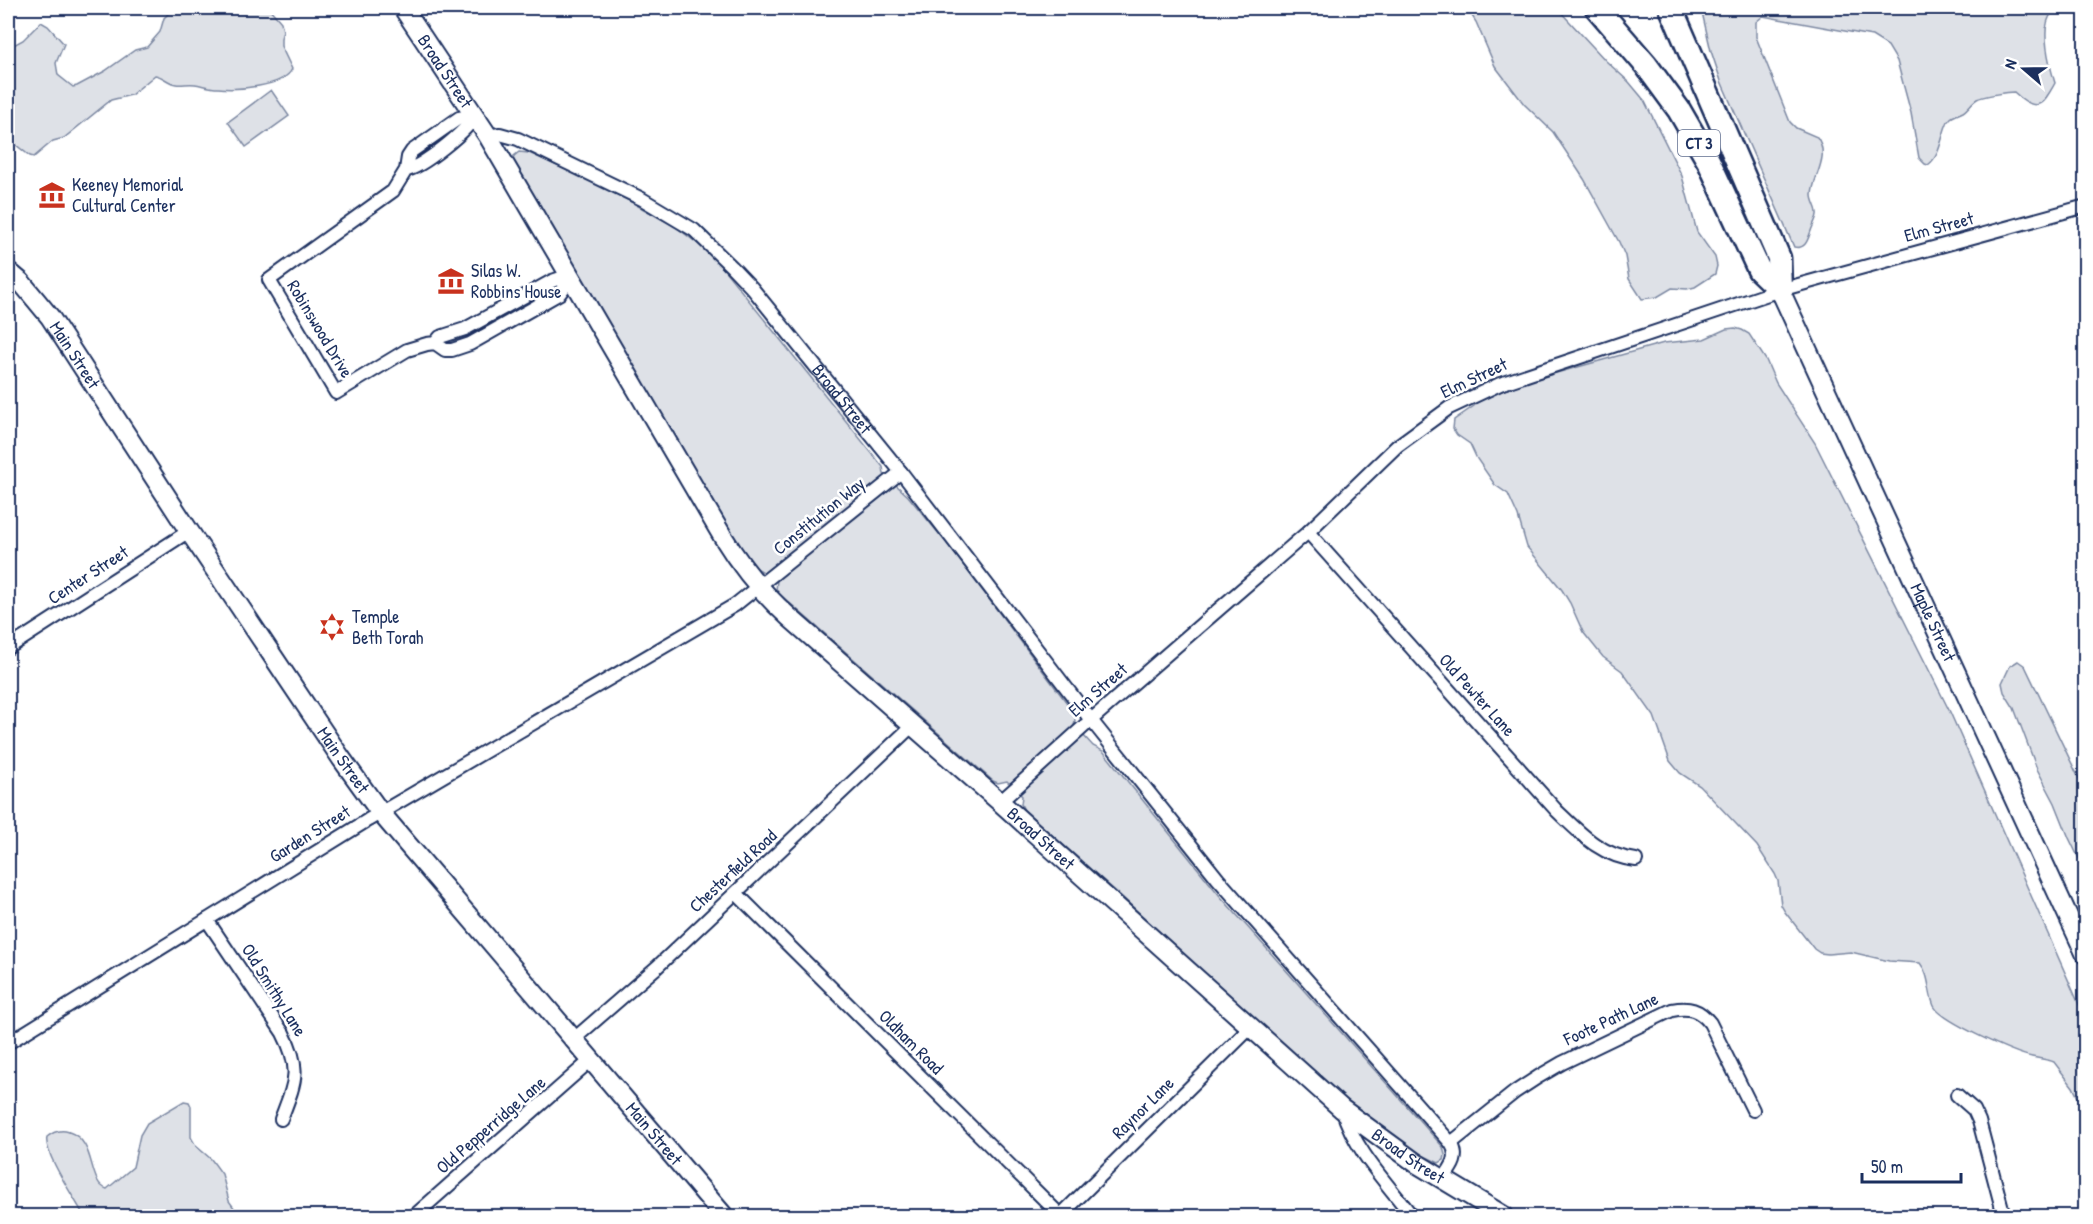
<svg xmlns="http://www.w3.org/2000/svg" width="2093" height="1224" font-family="'Patrick Hand',sans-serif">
  <rect width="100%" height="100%" fill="#fff"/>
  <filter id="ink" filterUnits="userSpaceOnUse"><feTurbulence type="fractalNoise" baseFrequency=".0167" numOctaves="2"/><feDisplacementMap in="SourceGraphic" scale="12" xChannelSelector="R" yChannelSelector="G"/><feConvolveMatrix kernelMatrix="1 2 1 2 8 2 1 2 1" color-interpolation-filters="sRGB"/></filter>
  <g filter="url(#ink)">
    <path fill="#dee1e7" stroke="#7c88a2" stroke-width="1.5" d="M174 8H269L281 22 283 31 281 38V46L292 69C284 87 236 90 218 88 210 88 202 85 195 84 188 83 182 85 176 84 168 83 163 76 155 75L131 95 111 100 64 138 53 141 34 157 30 156 11 141 9 138 13 124 8 117V48L23 40 41 22 48 26 64 44 56 63 58 75 73 87 77 86 105 71 135 50 147 47 160 32 164 18Z
      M1467 8H1557L1606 61 1629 82 1644 100 1682 176 1697 232 1715 257 1717 266 1715 274 1695 287 1687 289 1672 288 1657 297 1642 299 1629 279 1625 256 1619 242 1584 179 1553 132 1524 104 1495 66 1476 22Z
      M1701 8H2065C2060 9 2055 10 2052 13 2039 27 2050 67 2055 83 2042 107 2036 113 2014 92 2008 92 1982 96 1977 99 1972 102 1968 109 1963 112 1955 116 1949 116 1946 126 1941 139 1940 156 1928 165L1925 164 1919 158 1911 113 1897 61 1888 46 1872 36 1763 16 1756 22V37L1790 122 1796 128 1817 137C1831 156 1813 176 1812 195 1812 202 1817 207 1817 213 1818 217 1814 222 1813 226 1808 236 1808 250 1794 247L1721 81 1711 51Z
      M271 90 289 116 246 147 228 122Z
      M519 152 529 153 606 188 676 227 698 244 718 262 883 467 884 474 908 496 949 546 1076 715 1074 725 1093 746 1103 751 1220 896 1443 1147 1445 1155 1444 1160 1439 1163 1414 1151 1314 1075 1121 896 1024 810 1021 804 1022 796 1007 781 998 783 993 781 776 591 777 580 753 566 743 553 573 267 513 160 514 156Z
      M1735 328 1742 330 1749 334 1766 360 1776 383 1815 443 1950 712 2085 1018V1112L2073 1087 2054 1062C2047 1059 2040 1059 2032 1057 2014 1053 1941 1021 1934 1006 1928 993 1930 975 1920 963L1889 961 1851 952 1828 954 1820 953 1814 949 1785 912 1781 905 1778 881 1775 874 1757 846 1700 786 1680 773 1670 761 1654 716 1622 671 1603 657 1583 632 1570 603 1562 590 1527 547 1518 516 1508 494 1495 485 1477 459 1470 444 1457 435 1453 429 1454 420 1474 406 1479 400 1524 382 1664 343 1704 339 1726 329Z
      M2018 661 2025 666 2085 791V871L2069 838 2055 803 2037 769 2014 708 2004 692 2002 683 2010 666Z
      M184 1101 189 1102 191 1106V1137L196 1146 211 1159 222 1174 229 1201 240 1216H84C76 1200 43 1153 47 1137 53 1132 61 1129 69 1132 97 1141 87 1183 107 1189L133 1167 140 1135 147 1123Z"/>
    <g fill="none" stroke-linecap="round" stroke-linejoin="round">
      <defs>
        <g id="street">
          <path id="s1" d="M488 136 500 134 518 139 642 199 694 230 732 267 752 288 901 472 1091 720 1218 879 1451 1143C1460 1157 1452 1167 1443 1179"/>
          <path d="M406 170C421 168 470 129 475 115L459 118 412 151 408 157 406 170 393 191 269 280 336 393 407 350 427 344 435 343 445 350H452L470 344 560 293 571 278H561L552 281 465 329 440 337 435 343"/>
          <path d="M1308 532 1557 811C1581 834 1601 856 1636 860"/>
          <path d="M8 648 189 531"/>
          <path d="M1000 802 1091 720 1308 532 1397 446 1449 408 1500 384 1780 290 2086 206"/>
          <path d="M736 893 1061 1216"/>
          <path d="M207 920 283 1033C302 1070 295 1082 281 1119"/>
          <path d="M574 1039 657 967 913 725"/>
          <path d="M8 1043 368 820 735 605 901 472"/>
          <path d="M1957 1095 1974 1110 1979 1121 2004 1216"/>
          <path d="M1342 1109C1355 1151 1386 1182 1412 1216"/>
          <path d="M1451 1143 1515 1092 1538 1077 1562 1063 1672 1010C1689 1007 1699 1009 1710 1023L1753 1110"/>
          <path d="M414 1216 591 1060"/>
          <path d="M1060 1216 1252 1026"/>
        </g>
        <g id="secondary">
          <path id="s2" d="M403 8 488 136 723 537C742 568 762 593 789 617L1000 802 1342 1109 1416 1163 1504 1216"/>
          <path id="s3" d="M8 271 21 282 50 317 189 531 341 758 380 812 724 1216"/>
          <path id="s4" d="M1780 290 2086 955"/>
        </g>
        <path id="highway" d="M1597 8 1646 65 1679 110 1709 162 1759 270 1780 290
          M1671 8 1779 258 1780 290"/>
      </defs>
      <use href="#street" stroke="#1b2f5e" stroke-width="16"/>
      <use href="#secondary" stroke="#1b2f5e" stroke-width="22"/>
      <use href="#highway" stroke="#1b2f5e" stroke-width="27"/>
      <use href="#street" stroke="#fff" stroke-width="12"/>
      <use href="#secondary" stroke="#fff" stroke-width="18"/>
      <use href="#highway" stroke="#fff" stroke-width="22"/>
    </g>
  </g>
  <defs>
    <symbol id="museum-bare" viewBox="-9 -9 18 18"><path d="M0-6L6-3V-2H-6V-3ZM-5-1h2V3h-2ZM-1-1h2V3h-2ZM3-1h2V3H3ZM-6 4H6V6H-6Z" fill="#c8321e" stroke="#fff" stroke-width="2.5" paint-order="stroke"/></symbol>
    <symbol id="synagogue-bare" viewBox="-9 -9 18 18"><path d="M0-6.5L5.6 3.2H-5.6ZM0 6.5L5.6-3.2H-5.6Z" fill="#c8321e" stroke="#fff" stroke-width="2.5" paint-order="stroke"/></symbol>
  </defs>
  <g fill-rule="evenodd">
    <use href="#museum-bare" x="33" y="176" width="38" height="38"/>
    <use href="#museum-bare" x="432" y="262" width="38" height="38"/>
    <use href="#synagogue-bare" x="313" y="608" width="38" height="38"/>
  </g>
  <g text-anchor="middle" stroke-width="5" stroke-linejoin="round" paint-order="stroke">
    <rect fill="#fff" stroke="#5f6d8e" stroke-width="1.5" x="1678" y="130" width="42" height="26" rx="4.5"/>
    <g font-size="16" font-weight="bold" fill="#1b2f5e">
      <text x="1699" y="149">CT 3</text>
    </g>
    <g font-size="18" fill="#1b2f5e" stroke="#fff">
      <text dy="6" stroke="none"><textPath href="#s2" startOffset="76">Broad Street</textPath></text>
      <text transform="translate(1939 227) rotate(-15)" y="6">Elm Street</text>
      <text transform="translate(320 329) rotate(59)" y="6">Robinswood Drive</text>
      <text dy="6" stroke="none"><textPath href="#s3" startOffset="108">Main Street</textPath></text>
      <text transform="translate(1474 378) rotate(-25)" y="6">Elm Street</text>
      <text dy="6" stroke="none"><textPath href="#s1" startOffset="454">Broad Street</textPath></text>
      <text transform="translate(819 516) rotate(-39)" y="6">Constitution Way</text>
      <text transform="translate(88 575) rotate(-33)" y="6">Center Street</text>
      <text dy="6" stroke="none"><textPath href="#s4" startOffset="366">Maple Street</textPath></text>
      <text transform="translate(1098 690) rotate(-41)" y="6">Elm Street</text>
      <text transform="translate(1477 695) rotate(48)" y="6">Old Pewter Lane</text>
      <text dy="6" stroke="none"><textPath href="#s3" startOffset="594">Main Street</textPath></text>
      <text transform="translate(310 834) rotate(-32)" y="6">Garden Street</text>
      <text dy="6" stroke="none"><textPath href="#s2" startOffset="1058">Broad Street</textPath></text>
      <text transform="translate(733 871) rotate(-43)" y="6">Chesterfield Road</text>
      <text transform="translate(274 990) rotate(58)" y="6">Old Smithy Lane</text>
      <text transform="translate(1611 1019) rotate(-25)" y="6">Foote Path Lane</text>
      <text transform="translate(911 1042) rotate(45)" y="6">Oldham Road</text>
      <text transform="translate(1143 1108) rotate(-45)" y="6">Raynor Lane</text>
      <text transform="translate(491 1125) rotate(-41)" y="6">Old Pepperridge Lane</text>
      <text dy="6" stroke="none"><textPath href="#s3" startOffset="1080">Main Street</textPath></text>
      <text dy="6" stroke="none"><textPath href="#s2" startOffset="1544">Broad Street</textPath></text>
    </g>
    <g font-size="18" fill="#1b2f5e" stroke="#fff" text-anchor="start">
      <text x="72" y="191">Keeney Memorial<tspan x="72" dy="21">Cultural Center</tspan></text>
      <text x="471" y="277">Silas W.<tspan x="471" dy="21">Robbins House</tspan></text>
      <text x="352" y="623">Temple<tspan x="352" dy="21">Beth Torah</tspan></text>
    </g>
  </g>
  <rect width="2093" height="1224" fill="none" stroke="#fff" stroke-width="30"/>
  <rect x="15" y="15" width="2063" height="1194" fill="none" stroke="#1b2f5e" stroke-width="2" filter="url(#ink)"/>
  <g transform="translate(2024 69) rotate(290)" stroke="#ffffff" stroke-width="4.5" paint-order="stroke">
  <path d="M0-4.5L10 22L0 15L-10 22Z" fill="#1b2f5e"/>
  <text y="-9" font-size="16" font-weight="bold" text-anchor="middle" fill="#1b2f5e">N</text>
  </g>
  <path d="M1862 1173v9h99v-9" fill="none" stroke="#1b2f5e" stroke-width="3"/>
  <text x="1871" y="1173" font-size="18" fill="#1b2f5e" stroke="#ffffff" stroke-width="4.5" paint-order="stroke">50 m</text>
</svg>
